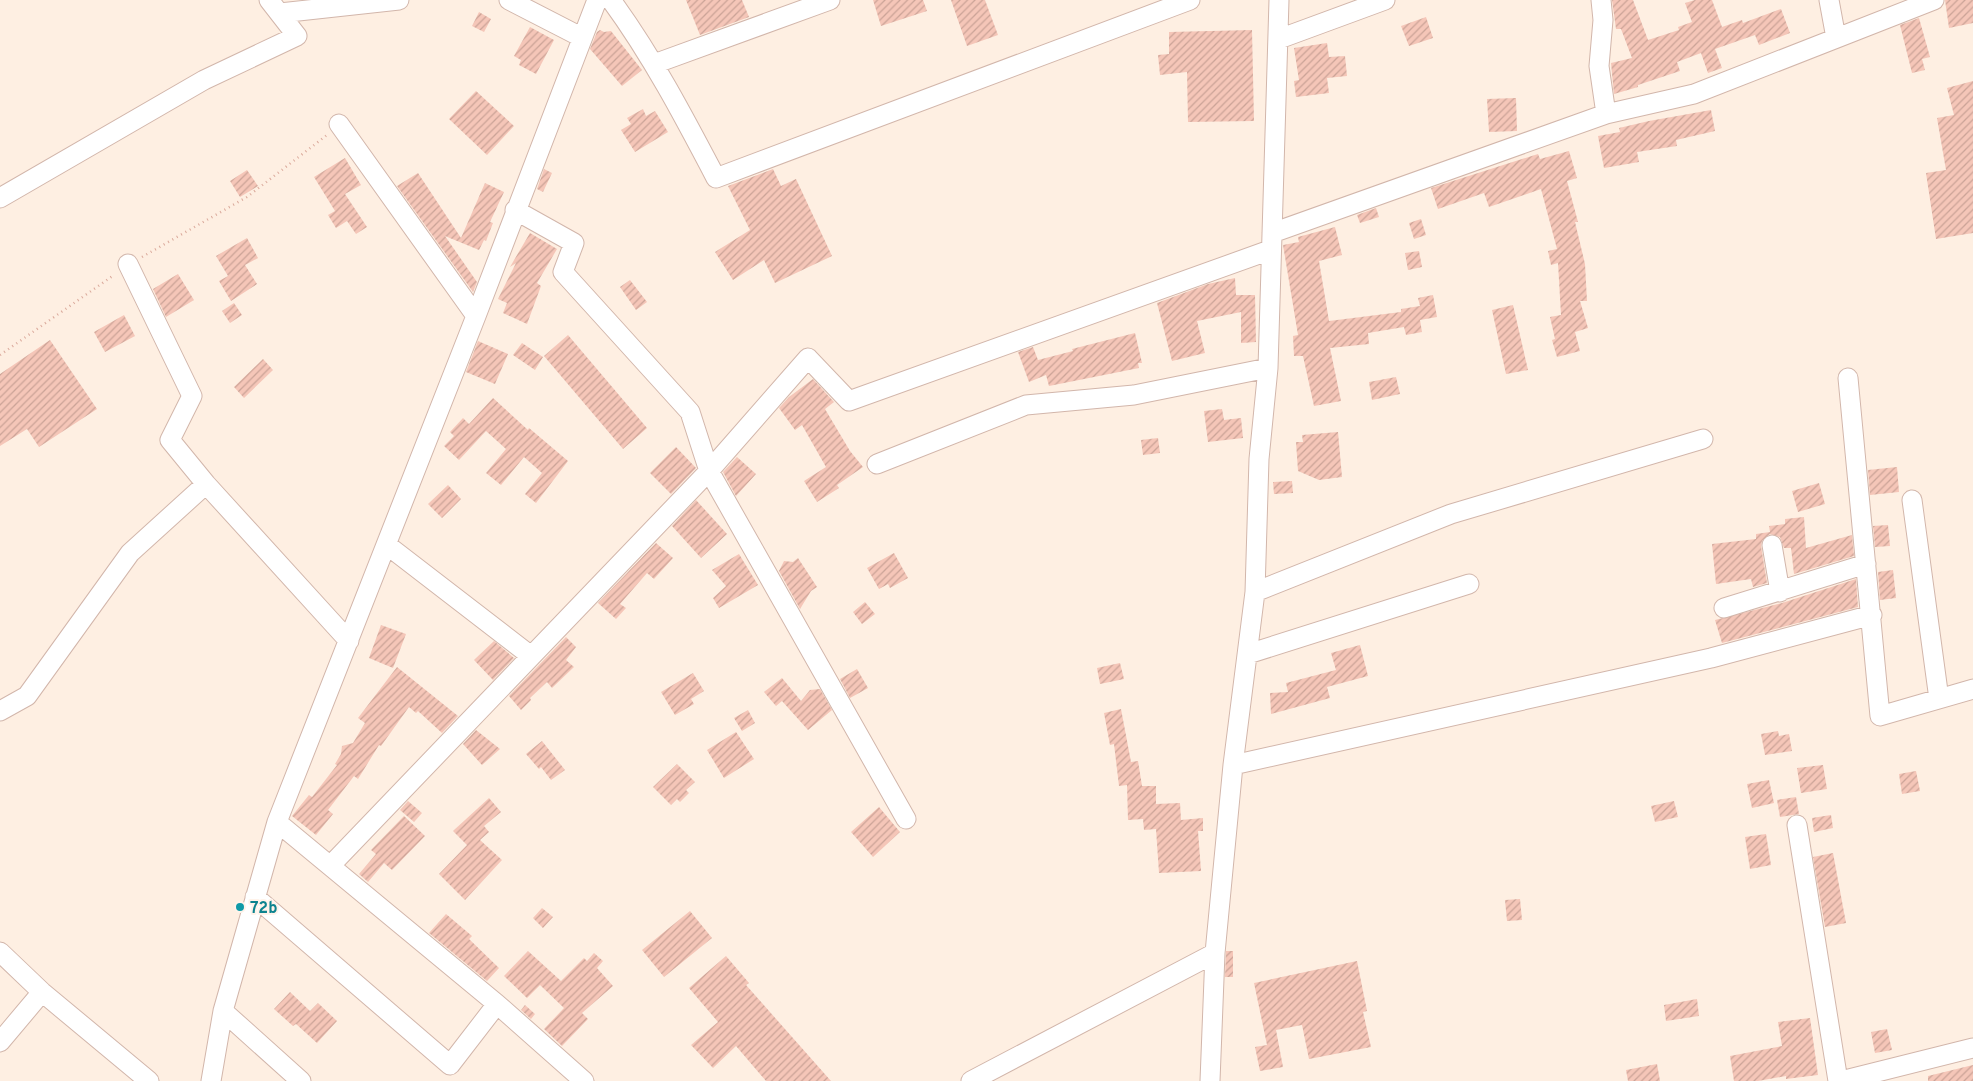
<svg xmlns="http://www.w3.org/2000/svg" width="1973" height="1081" font-family="Overpass,sans-serif">
  <defs>
    <pattern id="building-hatch" width="6" height="6" patternUnits="userSpaceOnUse" patternTransform="scale(1.25)"><rect width="6" height="6" fill="#f5c6b8"/><path d="M-1 1l2-2M0 6l6-6M5 7l2-2" fill="none" stroke="#cba397"/></pattern>
  </defs>
  <rect width="100%" height="100%" fill="#feefe2"/>
  <path fill="url(#building-hatch)" d="M686 0H742L749 17 700 35Z
    M873 0H923L927 11 881 26Z
    M951 0H985L998 35 967 46Z
    M1612 0H1633L1648 40 1679 30 1678 27 1692 22 1685 3 1695 0H1712L1722 27 1742 20 1743 23 1781 9 1790 33 1759 45 1755 35 1715 49 1722 68 1708 73 1701 53 1677 62 1680 71 1638 85V87L1614 94 1611 63 1632 58 1621 29H1616Z
    M1945 0H1973V23L1949 28Z
    M479 12 491 19 484 32 472 26Z
    M1426 17 1433 38 1409 46 1401 26Z
    M1919 18 1930 57 1922 59 1925 70 1912 73 1900 25Z
    M530 27 554 40 536 74 519 65 521 60 514 56Z
    M600 30 604 32 611 31 642 70 622 86 590 49 597 32Z
    M1252 30 1254 121 1188 122 1187 72 1160 75 1158 55 1169 54V32Z
    M1327 43 1329 57 1345 56 1347 76 1327 78 1329 93 1296 97 1294 81 1299 80 1294 48Z
    M1973 81V233L1936 239 1926 173 1946 170 1937 118 1954 115 1947 88Z
    M476 91 514 126 487 155 449 119Z
    M1516 98 1517 131 1489 132 1487 99Z
    M643 109 646 116 655 111 668 132 635 152 621 130 631 124 627 118Z
    M1711 110 1715 131 1676 140 1677 146 1637 152 1639 162 1604 168 1598 136 1620 132 1619 128 1649 121Z
    M1569 151 1577 178 1567 181 1578 222H1575L1585 264 1587 301H1580L1588 328 1575 332 1580 351 1557 357 1552 340 1555 339 1550 317 1561 315 1558 263 1551 265 1548 251 1557 249 1541 189 1489 207 1484 193 1438 209 1431 188 1538 154 1540 159Z
    M345 158 361 185 345 194 367 227 356 234 347 221 336 228 328 215 335 211 314 177Z
    M544 169 552 173 543 192 537 189Z
    M773 169 781 186 796 179 832 256 775 283 764 260 733 280 715 252 750 230 728 186Z
    M247 170 258 186 240 197 230 181Z
    M418 173 461 238 485 183 504 192 490 222 493 223 486 241 484 240 479 250 445 236 477 282 473 292 397 186Z
    M1376 208 1379 217 1360 223 1357 215Z
    M1421 219 1426 235 1414 239 1409 223Z
    M1335 227 1342 255 1319 261 1329 321 1401 312V309L1420 306 1418 298 1433 295 1437 317 1420 320 1422 332 1406 335 1404 327 1368 333 1369 344 1330 348 1341 401 1314 406 1303 356H1294L1293 336 1298 335 1283 245 1299 242 1298 237Z
    M530 233 557 249 537 283 541 286 527 324 503 313 507 303 498 299 516 263 510 267Z
    M247 238 258 258 245 265 257 284 231 301 219 281 228 276 216 256Z
    M1419 251 1422 267 1408 270 1405 253Z
    M178 274 194 300 166 317 153 289Z
    M1235 278 1236 295H1255L1256 342 1241 343V312L1197 321 1205 353 1172 361 1157 303 1208 284Z
    M630 280 647 302 636 310 620 287Z
    M234 303 242 315 230 323 222 311Z
    M1513 305 1528 370 1506 374 1492 310Z
    M124 315 135 336 105 352 94 332Z
    M1135 333 1142 363H1138L1139 368 1049 386 1046 375 1029 382 1018 352 1033 347 1038 360 1073 351 1072 349Z
    M568 335 647 428 623 449 544 356Z
    M50 340 97 409 39 447 27 429 0 446V374Z
    M478 341 508 354 495 384 466 372Z
    M522 343 543 357 535 370 513 355Z
    M263 359 273 370 244 398 234 387Z
    M1396 377 1400 394 1372 400 1369 382Z
    M813 379 834 402 825 409 850 451 863 467 837 485 839 488 817 502 804 481 826 467 802 425 795 430 779 408 789 397Z
    M493 398 528 430 529 428 568 461 536 503 525 494 542 473 524 457 501 485 486 473 506 449 486 431 459 460 444 446 454 436 450 432 463 418 469 424Z
    M1222 409 1224 420 1241 418 1243 438 1208 442 1204 411Z
    M1338 432 1342 477 1319 480 1298 471 1296 442H1303L1302 435Z
    M1158 438 1160 453 1143 455 1141 440Z
    M676 447 696 468 671 494 650 473Z
    M737 457 756 474 736 496 723 472Z
    M1897 467 1899 492 1870 495 1868 470Z
    M1292 481 1293 493 1274 494 1273 482Z
    M1819 483 1825 504 1798 512 1792 491Z
    M448 485 461 499 442 518 428 504Z
    M696 500 727 534 701 558 672 526Z
    M1804 517 1806 548 1852 535 1854 556 1794 574 1791 548H1784L1780 537 1770 534 1762 541 1761 546 1767 583 1753 587 1751 579 1716 584 1712 544 1756 539V534L1770 532 1769 526 1785 524V519Z
    M1888 525 1890 546 1875 547 1873 526Z
    M656 543 673 558 654 579 647 573 620 604 626 608 616 619 598 603Z
    M894 553 908 578 890 588 888 584 879 589 867 568Z
    M739 554 758 585 719 608 713 598 726 586 712 570Z
    M798 558 817 587 811 591 800 609 779 571 784 561 793 562Z
    M1893 570 1896 598 1880 600 1878 572Z
    M1856 579 1858 607 1722 643 1715 620 1782 603Z
    M865 602 875 614 862 624 853 612Z
    M381 625 406 634 393 668 369 658Z
    M566 637 576 647 566 660 574 667 552 688 547 682 530 698 531 700 521 710 509 696Z
    M494 641 514 658 493 680 474 660Z
    M1360 645 1368 676 1327 687 1330 698 1271 714 1270 693 1288 692 1286 683 1336 670 1331 653Z
    M1120 663 1124 679 1100 684 1097 668Z
    M397 667 458 716 442 733 418 711 416 713 409 707 381 746 379 745 358 779 354 776 328 810 333 814 316 835 292 816 309 795 312 797 337 765 335 764 341 754 342 746 353 743 365 723 358 718Z
    M857 669 868 688 850 698 840 679Z
    M693 673 704 691 691 699 694 704 675 715 661 692Z
    M782 678 801 701 810 690 820 689 832 710 808 730 782 701 776 706 764 692Z
    M1121 709 1131 762 1138 761 1142 786H1156V804L1180 803 1181 820 1203 818V831H1198L1201 871 1159 873 1156 829 1144 830 1143 819 1128 820 1127 785 1119 786 1114 744 1110 745 1104 713Z
    M748 710 755 723 742 731 734 718Z
    M476 730 500 749 482 765 463 744Z
    M1778 731 1779 736 1789 734 1792 751 1765 755 1761 734Z
    M736 732 754 759 724 778 707 750Z
    M542 741 565 770 551 780 541 767 539 769 526 754Z
    M677 764 695 782 686 790 689 793 680 802 677 799 671 805 653 787Z
    M1823 765 1827 789 1801 793 1797 768Z
    M1916 771 1920 791 1902 794 1899 774Z
    M1769 780 1774 803 1752 808 1747 784Z
    M1796 797 1799 814 1780 817 1777 800Z
    M489 798 501 812 484 826 489 832 480 840 502 860 465 900 439 874 467 845 453 831Z
    M408 801 422 813 414 822 400 810Z
    M1674 801 1678 817 1655 822 1651 806Z
    M879 807 900 832 873 857 851 832Z
    M1831 815 1833 828 1814 832 1812 818Z
    M404 816 425 836 392 870 384 863 368 882 359 874 376 854 371 850Z
    M1766 834 1771 865 1750 869 1745 837Z
    M1833 853 1846 923 1825 927 1813 857Z
    M1520 899 1522 920 1507 921 1505 900Z
    M542 908 553 917 543 928 533 918Z
    M690 911 712 938 664 977 642 950Z
    M446 914 472 936 469 939 499 968 487 981 429 933Z
    M528 951 561 981 584 958 587 961 594 953 603 961 597 968 613 986 582 1013 588 1019 562 1046 544 1029 564 1008 540 985 527 998 504 976Z
    M1226 951H1233V977H1225Z
    M726 956 749 983 746 985 831 1081H766L736 1046 713 1068 691 1045 718 1022 689 988Z
    M1357 961 1367 1011 1363 1012 1371 1047 1309 1059 1302 1025 1276 1030 1283 1067 1260 1071 1255 1047 1267 1045 1254 983Z
    M290 992 310 1011 318 1003 337 1021 317 1043 296 1024 293 1026 274 1009Z
    M1697 999 1699 1016 1666 1021 1664 1005Z
    M525 1005 535 1014 531 1019 521 1010Z
    M1810 1018 1818 1075 1786 1079V1076L1758 1081H1734L1730 1056 1782 1046 1778 1022Z
    M1887 1029 1892 1050 1875 1053 1871 1032Z
    M1657 1064 1660 1081H1628L1626 1070Z
    M1973 1065V1081H1928V1076Z"/>
  <g fill="none" stroke-linecap="round" stroke-linejoin="round">
    <defs>
      <path id="minor" d="M509 0 581 37
        M611 0C652 56 684 117 716 178L1190 0
        M1601 0 1603 20 1599 66 1606 114
        M1829 0 1836 38
        M280 13 399 0
        M1279 39 1385 0
        M654 64 830 0
        M339 124 476 316
        M0 198 204 80 297 36 269 0
        M515 210 574 243 563 272 690 412 709 471 906 819
        M1272 233 1606 114 1694 94 1934 0
        M128 264 192 396 170 440 206 484 349 641
        M1848 378 1880 716 1973 689
        M877 464 1026 405 1134 395 1268 368
        M1912 500 1939 699
        M387 545 531 656
        M1772 545 1780 592
        M1255 592 1451 514 1703 439
        M1724 608 1866 564
        M1248 654 1469 584
        M0 711 27 696 130 553 206 484
        M1233 765 1711 658 1872 615
        M277 822 497 1004 584 1081
        M1797 825 1838 1081
        M331 865 709 471 808 358 849 401 1270 250
        M255 897 450 1065 497 1004
        M0 952 42 992 149 1081
        M223 1011 301 1081
        M0 1042 42 992
        M211 1081 223 1011 277 822 476 316 597 0
        M971 1081 1215 953
        M1210 1081 1215 953 1233 765 1255 592 1259 459 1268 368 1279 0
        M1841 1081 1973 1048"/>
    </defs>
    <use href="#minor" stroke="#d2b6ab" stroke-width="21"/>
    <path stroke="#daa99b" stroke-width="2.5" stroke-dasharray="1 4" stroke-linecap="butt" d="M142 257 247 197 327 135
      M0 355 114 275"/>
    <use href="#minor" stroke="#fff" stroke-width="19"/>
  </g>
  <circle fill="#0f9aa8" stroke="#fff3ea" stroke-width="2" cx="240" cy="907" r="5"/>
  <g text-anchor="middle" stroke-width="4" stroke-linejoin="round" paint-order="stroke">
    <g font-size="16" font-weight="bold" fill="#0d838f" stroke="#fff3ea" text-anchor="start">
      <text x="250" y="913">72b</text>
    </g>
  </g>
</svg>
